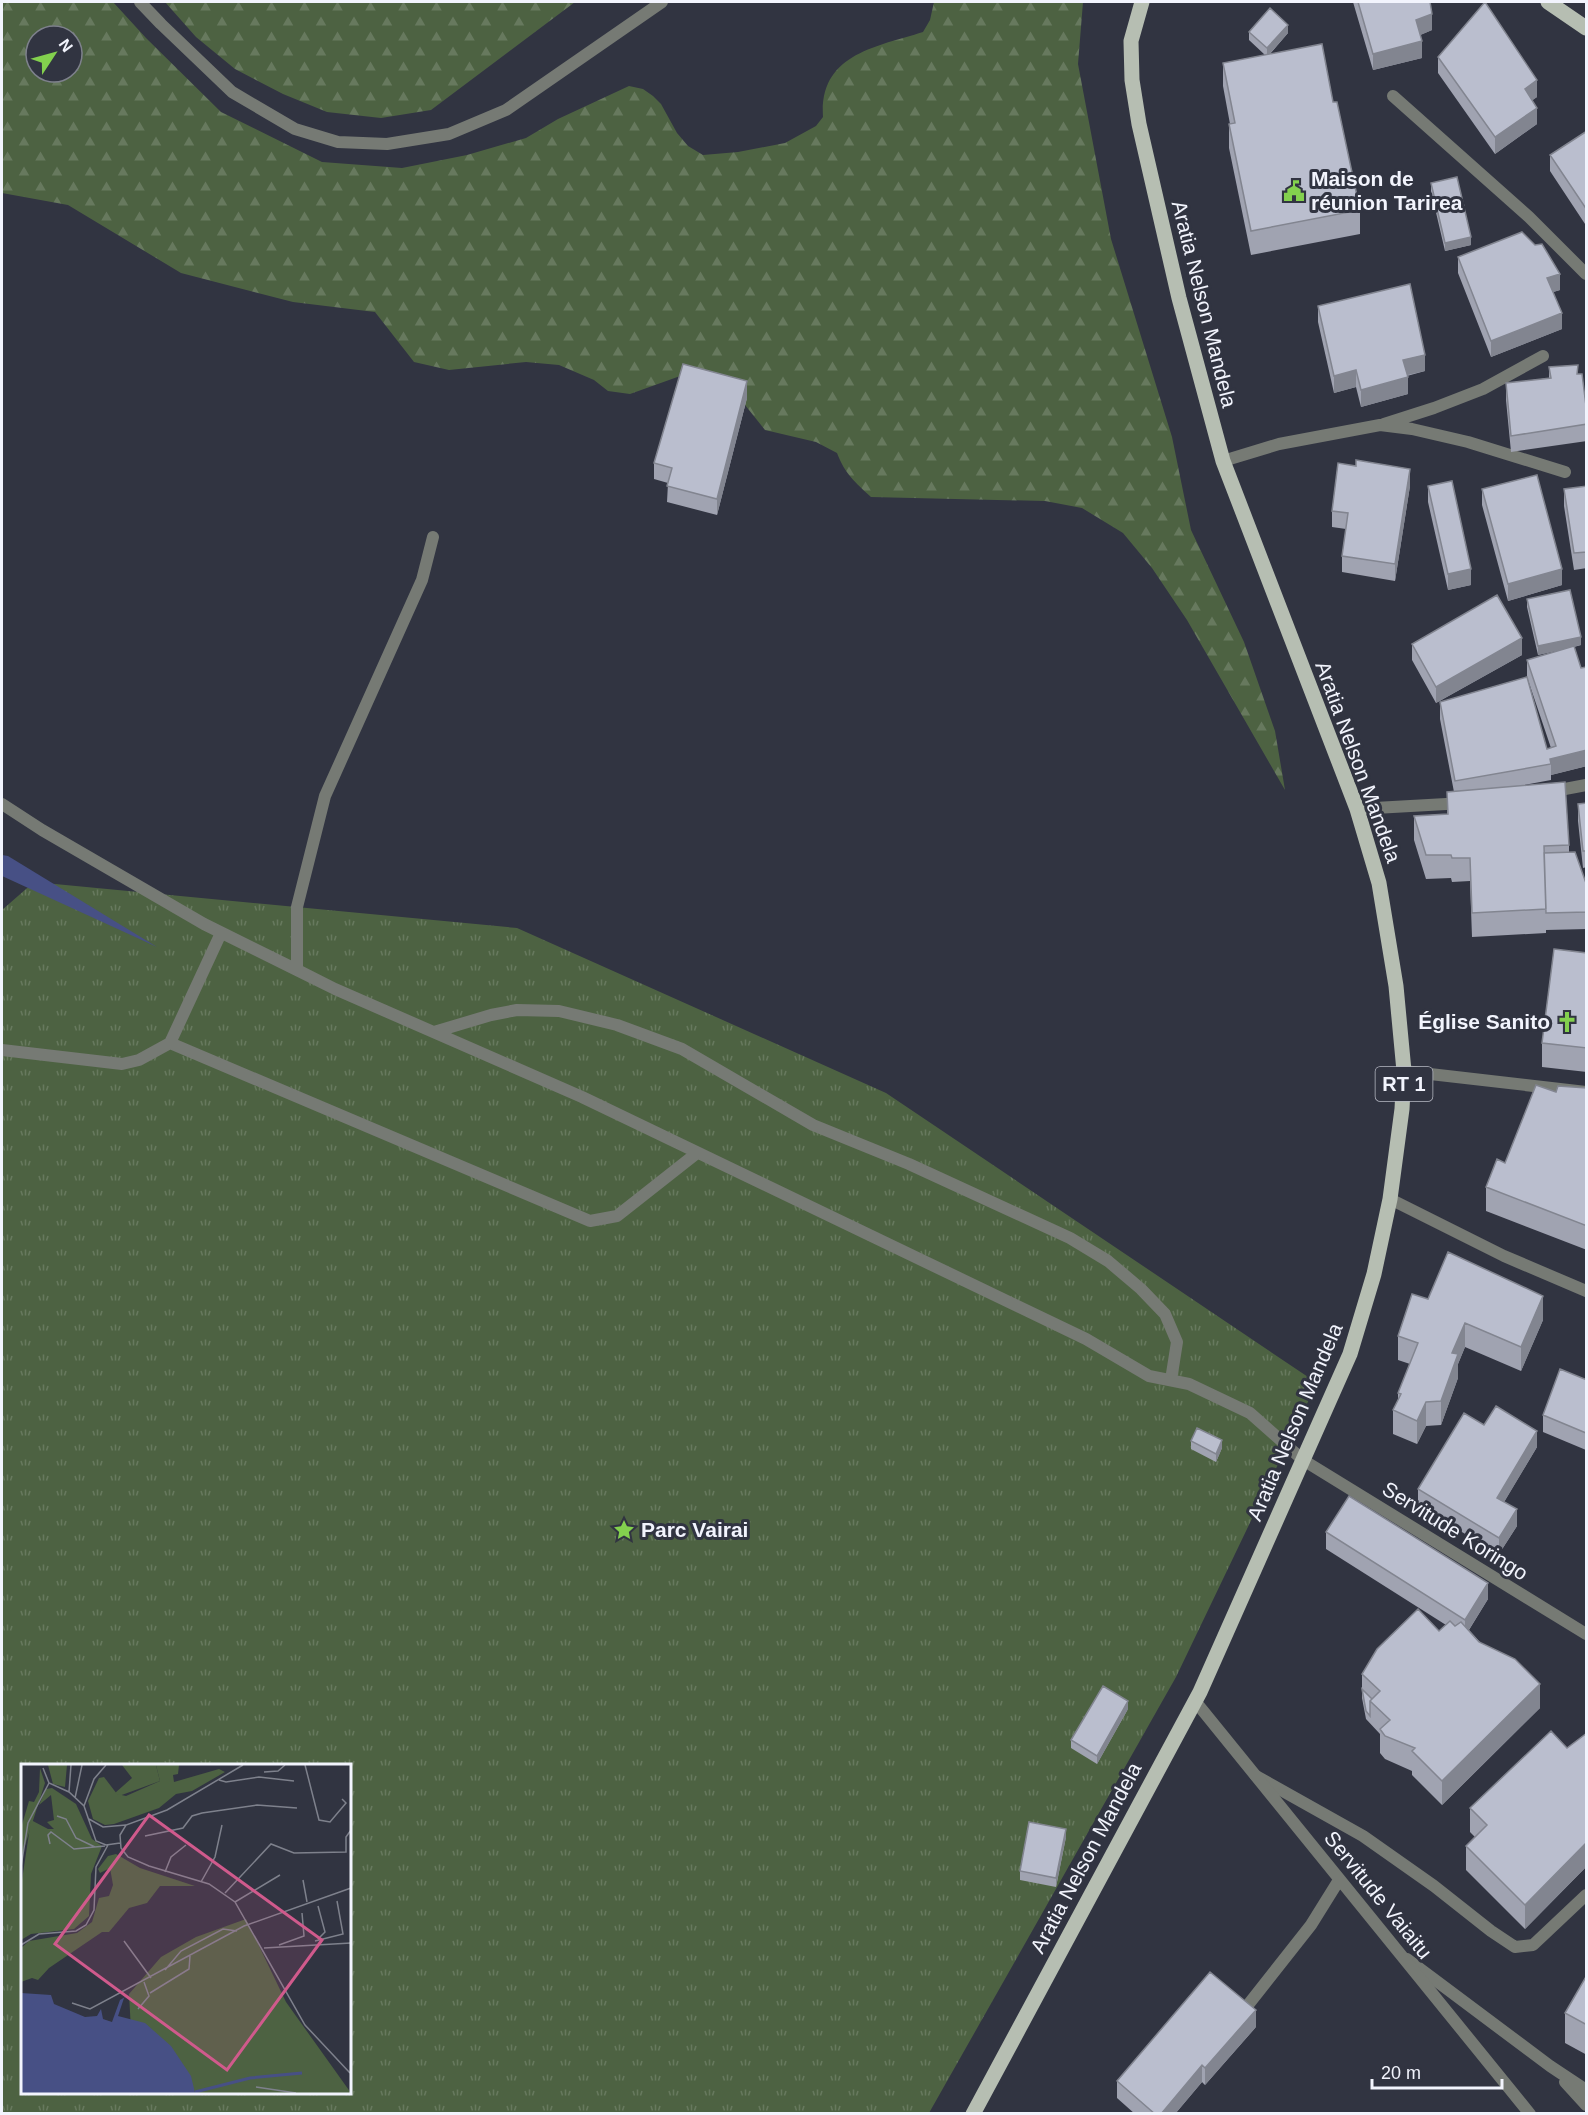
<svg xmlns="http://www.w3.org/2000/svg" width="1588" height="2115" font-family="Helvetica,sans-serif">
  <defs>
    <pattern id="forest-firs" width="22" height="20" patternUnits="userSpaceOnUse" patternTransform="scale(1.5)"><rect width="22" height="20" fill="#4d6242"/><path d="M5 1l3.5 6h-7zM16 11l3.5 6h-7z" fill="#67795e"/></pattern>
    <pattern id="park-tufts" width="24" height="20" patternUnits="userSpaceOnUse" patternTransform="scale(1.5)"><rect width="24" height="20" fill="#4d6242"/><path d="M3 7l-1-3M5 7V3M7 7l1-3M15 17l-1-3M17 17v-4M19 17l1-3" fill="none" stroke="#67795e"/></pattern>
  </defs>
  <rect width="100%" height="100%" fill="#313441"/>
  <path fill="url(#forest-firs)" fill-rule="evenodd" d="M2 2H113L146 38 221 112 322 162 402 168 467 155 526 138 558 119 629 86 643 89 653 96 661 104 677 133 688 146 703 155 738 152 785 143 816 126 823 117C819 54 876 47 923 32L930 20 934 2H1083L1078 64 1111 239 1172 437 1191 530 1244 642 1275 731 1285 790 1187 620 1152 568 1123 533 1082 508 1045 501 871 497C855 482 845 474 837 453L816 442 765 430 729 385 683 375 630 394 608 391 594 380 559 365 526 362 449 370 414 362 375 312 293 302 181 273 68 205 2 193ZM36 36H72V72H36Z
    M165 2H575L431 110 381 118 327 112 283 94 235 69 196 37Z"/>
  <path fill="url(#park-tufts)" fill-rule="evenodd" d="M34 882 517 928 886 1093 1317 1383 1176 1677 929 2113 2 2114V910ZM22 1766H350V2092H22Z"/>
  <path fill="#475085" d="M2 855 8 856 157 947 2 876Z"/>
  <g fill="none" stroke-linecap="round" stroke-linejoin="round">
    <path stroke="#767a74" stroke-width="12" d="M140 2 161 24 232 92 295 129 338 142 387 144 449 134 506 110 662 2
      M2 804 42 830 204 924 297 970 335 989 582 1097 1086 1339 1149 1376 1189 1384 1250 1413 1303 1460
      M297 970V907L325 796 422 580 433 537
      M434 1032 491 1015 517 1010 559 1011 617 1025 682 1049 813 1125 909 1164 1070 1238 1108 1261 1141 1289 1165 1314 1177 1342 1171 1380
      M170 1043 590 1221 617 1216 697 1153
      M2 1050 122 1064 139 1060 170 1043 221 933
      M1256 1776 1363 1836 1434 1886 1491 1931 1515 1947 1533 1945 1586 1895
      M1407 1959 1550 2066 1586 2090
      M1565 2082 1586 2105"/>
    <path stroke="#767a74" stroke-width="12" d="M1393 96 1529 217 1586 274
      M1384 424 1434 408 1483 389 1543 356
      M1223 461 1279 444 1380 425 1412 429 1468 442 1565 472
      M1549 792 1586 785
      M1357 809 1464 803
      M1404 1071 1586 1092
      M1390 1199 1504 1256 1586 1291
      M1303 1460 1586 1634
      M1195 1701 1530 2114
      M1244 2010 1311 1925 1339 1880"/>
    <path stroke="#b6beb2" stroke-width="15" d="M1548 2 1586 28
      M973 2114 1200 1692 1350 1354 1374 1274 1390 1199 1402 1109 1404 1071 1396 986 1379 883 1357 809 1223 461 1179 298 1139 124 1132 80 1131 41 1142 2"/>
  </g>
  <path fill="#a0a3b1" d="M1353 2H1430L1432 30 1420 35 1422 58 1373 70Z
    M1249 32 1288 33 1270 54 1333 102 1360 210V234L1251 255 1229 148V124H1230L1223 86V63L1265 55 1249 40Z
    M1438 57 1537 97 1532 100 1537 124 1495 154 1438 73Z
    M1587 131V227L1550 171V155Z
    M1431 183 1471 245 1445 251 1431 191Z
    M1458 257 1560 290 1553 292 1562 329 1491 357 1458 273Z
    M1318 306 1425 371 1407 376 1408 394 1361 407 1356 387 1334 393 1318 322Z
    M1549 367 1578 374 1587 424V441L1511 452 1506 400V383L1549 378Z
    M747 398 717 515 667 502 668 483 654 479V463Z
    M1410 486 1395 581 1342 572V556L1346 529 1332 527V511Z
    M1428 486 1471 585 1448 590 1428 502Z
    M1587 486V568L1574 570 1564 506V489Z
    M1482 489 1562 585 1508 601 1482 505Z
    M1527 599 1581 645 1574 647 1581 668 1587 667V766L1551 775V780L1514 787 1569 845V852L1587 886V929L1546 930V933L1472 937 1470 881 1452 882 1451 878 1426 879 1414 840V816L1447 814V792H1454L1440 719V702L1547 749 1551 748 1527 677V660L1564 649 1538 655 1527 607Z
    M1412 644 1522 655 1436 703 1412 660Z
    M1587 803V867L1583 868 1578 821V804Z
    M1587 953V1072L1542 1067V1043Z
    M1587 1088V1250L1486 1211V1187L1505 1163 1556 1092Z
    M1428 1299 1543 1320 1521 1371 1465 1347 1458 1364V1378L1441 1425 1426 1426 1417 1444 1393 1434V1410L1398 1400V1393L1410 1364 1398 1360V1336Z
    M1587 1380V1448L1586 1450 1543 1432V1415Z
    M1484 1425 1537 1447 1504 1502 1517 1526 1499 1554 1418 1506V1489Z
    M1191 1441 1222 1448 1216 1462 1191 1449Z
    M1326 1532 1488 1599 1469 1630 1540 1708 1442 1805 1412 1775V1771L1385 1759 1380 1753V1734L1366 1719 1362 1698V1674L1439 1631 1446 1625 1326 1549Z
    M1128 1709 1097 1764 1071 1748V1740Z
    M1587 1733V1866L1525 1929 1466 1870V1846L1475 1837 1470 1832V1808L1567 1748Z
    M1066 1837 1056 1887 1020 1880V1871Z
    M1587 1975V2055L1565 2043V2013Z
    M1256 2027 1205 2085 1202 2082 1175 2114H1135L1117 2098V2081Z"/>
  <path fill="#828590" d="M1432 14V30L1416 37V20Z
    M1288 25V33L1267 57V48Z
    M1422 41V58L1373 70V54Z
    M1537 80V97L1525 106V89Z
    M1537 108V124L1495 154V137Z
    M1471 237V245L1445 251V243Z
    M1560 274V290L1547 294V278Z
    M1562 313V329L1491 357V341Z
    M1425 355V371L1403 376V360Z
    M1356 370V387L1334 393V376Z
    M1408 377V394L1361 407V390Z
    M747 381V398L717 515V499Z
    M1410 469V486L1395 581V564Z
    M1471 569V585L1448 590V574Z
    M1562 569V585L1508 601V584Z
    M1581 637V645L1538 655V646Z
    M1522 638V655L1436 703V687Z
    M1587 750V766L1551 775V764L1550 759Z
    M1543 1296V1320L1521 1371V1347Z
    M1465 1323V1347L1458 1364V1378L1441 1425V1401L1452 1353Z
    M1426 1402V1426L1417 1444V1421Z
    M1537 1431V1447L1497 1514V1498Z
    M1587 1431V1448L1586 1450V1433Z
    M1222 1440V1448L1216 1462V1454Z
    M1517 1509V1526L1499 1554V1538Z
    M1488 1583V1599L1465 1636V1620Z
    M1540 1684V1708L1442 1805V1781Z
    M1128 1701V1709L1097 1764V1756Z
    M1066 1829V1837L1056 1887V1878Z
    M1587 1842V1866L1525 1929V1905Z
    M1256 2010V2027L1205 2085V2068Z
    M1202 2065V2082L1175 2114H1161Z"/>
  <path fill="#babece" stroke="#828590" stroke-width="1.5" d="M1358 2H1430L1432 14 1416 20 1422 41 1373 54Z
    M1485 2 1537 80 1525 89 1537 108 1495 137 1438 57Z
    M1270 8 1288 25 1267 48 1249 32Z
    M1322 44 1333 102H1337L1360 210 1251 231 1229 124 1235 123 1223 63Z
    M1587 131V210L1550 155Z
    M1457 177 1471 237 1445 243 1431 183Z
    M1522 232 1535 245 1542 244 1560 274 1547 278 1562 313 1491 341 1458 257Z
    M1410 284 1425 355 1403 360 1408 377 1361 390 1356 370 1334 376 1318 306Z
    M683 364 747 381 717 499 667 486 672 468 654 463Z
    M1578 365 1577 374H1582L1587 414V424L1511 436 1506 383 1551 378 1549 367Z
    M1356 460 1410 469 1395 564 1342 556 1348 513 1332 511 1338 463 1356 466Z
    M1537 475 1562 569 1508 584 1482 489Z
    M1452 481 1471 569 1448 574 1428 486Z
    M1587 486V552L1574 553 1564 489Z
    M1570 590 1581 637 1538 646 1527 599Z
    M1497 595 1522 638 1436 687 1412 644Z
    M1574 646 1581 668 1587 667V750L1550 759 1551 764 1455 781 1440 702 1527 677 1547 749 1556 746 1527 660Z
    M1565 782 1569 845 1544 846 1546 909 1472 913 1470 858H1452L1451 855H1426L1414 816 1448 814 1447 792Z
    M1587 803V851H1583L1578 804Z
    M1575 852 1587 886V912L1546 913 1544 853Z
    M1554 949 1587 953V1048L1542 1043Z
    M1536 1085 1556 1092 1558 1086 1587 1088V1226L1486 1187 1497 1159 1505 1163Z
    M1448 1252 1543 1296 1521 1347 1465 1323 1452 1353 1458 1354 1441 1401 1426 1402 1417 1421 1393 1410 1401 1394 1398 1393 1418 1343 1398 1336 1412 1294 1428 1299Z
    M1560 1369 1587 1380V1431L1586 1433 1543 1415Z
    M1496 1406 1537 1431 1497 1498 1517 1509 1499 1538 1418 1489 1464 1413 1484 1425Z
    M1197 1428 1222 1440 1216 1454 1191 1441Z
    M1349 1496 1488 1583 1465 1620 1326 1532Z
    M1418 1609 1439 1631 1450 1621 1455 1626 1461 1622 1479 1642 1515 1659 1540 1684 1442 1781 1412 1751 1415 1748 1385 1736 1380 1729 1390 1720 1370 1701 1380 1691 1362 1674 1377 1649Z
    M1103 1686 1128 1701 1097 1756 1071 1740Z
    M1362 1689 1372 1699 1370 1701V1716L1366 1711Z
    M1551 1731 1567 1748 1587 1733V1842L1525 1905 1466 1846 1487 1825 1470 1808Z
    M1029 1822 1066 1829 1056 1878 1020 1871Z
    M1210 1972 1256 2010 1205 2068 1202 2065 1161 2114H1155L1117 2081Z
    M1587 1975V2025L1565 2013Z"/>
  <defs>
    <symbol id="civic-bare" viewBox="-9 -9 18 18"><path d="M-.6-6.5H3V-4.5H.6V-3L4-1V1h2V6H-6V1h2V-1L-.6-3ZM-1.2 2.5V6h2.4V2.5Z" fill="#83d04e" stroke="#313441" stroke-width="2.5" paint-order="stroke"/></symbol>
    <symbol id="church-bare" viewBox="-9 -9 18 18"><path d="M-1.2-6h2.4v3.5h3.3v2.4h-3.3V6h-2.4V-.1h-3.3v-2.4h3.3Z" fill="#83d04e" stroke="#313441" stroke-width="2.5" paint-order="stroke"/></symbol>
    <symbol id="sight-bare" viewBox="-9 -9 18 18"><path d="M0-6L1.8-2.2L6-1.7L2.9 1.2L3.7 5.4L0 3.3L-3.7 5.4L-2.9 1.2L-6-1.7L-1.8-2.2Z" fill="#83d04e" stroke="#313441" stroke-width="2.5" paint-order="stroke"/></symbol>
  </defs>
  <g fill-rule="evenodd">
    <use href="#civic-bare" x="1279" y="176" width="30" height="30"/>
    <use href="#church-bare" x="1552" y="1007" width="30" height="30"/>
    <use href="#sight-bare" x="609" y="1515" width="30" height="30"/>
  </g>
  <g text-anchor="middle" stroke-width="6" stroke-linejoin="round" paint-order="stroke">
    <rect fill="#313441" stroke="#b8bac5" stroke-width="1.5" x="1375.5" y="1067" width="57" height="34" rx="4.5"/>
    <g font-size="20" font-weight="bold" fill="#f2f4fd">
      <text x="1404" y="1091">RT 1</text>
    </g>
    <g font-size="21" font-weight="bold" fill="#f2f4fd" stroke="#313441" text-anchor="start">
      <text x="1311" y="186">Maison de<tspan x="1311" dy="24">réunion Tarirea</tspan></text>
      <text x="1550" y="1029" text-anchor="end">Église Sanito</text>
      <text x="641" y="1537">Parc Vairai</text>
    </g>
    <g font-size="21" fill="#f2f4fd" stroke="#313441">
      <text transform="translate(1204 304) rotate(76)" y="7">Aratia Nelson Mandela</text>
      <text transform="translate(1358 762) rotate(70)" y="7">Aratia Nelson Mandela</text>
      <text transform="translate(1295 1422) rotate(-67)" y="7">Aratia Nelson Mandela</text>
      <text transform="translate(1455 1531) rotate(32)" y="7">Servitude Koringo</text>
      <text transform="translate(1086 1858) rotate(-62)" y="7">Aratia Nelson Mandela</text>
      <text transform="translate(1378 1895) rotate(51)" y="7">Servitude Vaiaitu</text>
    </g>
  </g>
  <g transform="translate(21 1764)">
    <rect width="330" height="330" fill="#313441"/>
    <path d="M27 1H46L44 23 32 20ZM101 1H135L139 17 98 32 94 29 111 14ZM19 4 24 19 0 94V64L8 37 13 38 18 28Z" fill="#4d6242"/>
    <path d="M135 1H158L157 10 152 11 153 18 198 5 204 8 171 27 155 30 138 44 93 60 84 61 72 55 67 37 78 14 83 13 96 30 105 32 139 17ZM31 24 55 40 71 75 81 82 70 110 68 152 53 165 10 170 0 176 1 116 10 56 27 65H33L26 58 33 56 30 31 18 41 25 25ZM95 90 119 104 174 122H139L126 139 108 144 88 168H81L28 204 17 216 11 214 0 218V184L8 177 56 169 71 158 78 134 88 132 92 121 89 104 79 109 77 105 87 92Z" fill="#4d6242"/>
    <path d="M225 155 265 238 330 329H131L110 266 108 230 140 193 175 173Z" fill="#4d6242"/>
    <path d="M120 224 103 234 97 252 124 259 150 282 170 312 174 329H0V229L30 231 33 240 64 253 76 252 80 245 82 255 91 258 99 236Z" fill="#475085"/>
    <path fill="none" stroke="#475085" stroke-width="3" d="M174 328 229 314 281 309"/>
    <path fill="none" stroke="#7e818c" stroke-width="1.5" d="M222 1 146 46 105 61 99 71 100 84 107 93 128 102 188 120 214 138 284 261 329 309M284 1 298 56 309 58 325 39 321 35M22 4 28 19 48 28 63 42 75 77 85 81 99 79M243 8 257 7 264 1M198 16 205 18 238 13 273 17M48 28 50 1M54 34 61 1M63 42 73 15 85 1M36 52 45 55 55 74 74 83M68 55 82 63 105 61M124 72 162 64 171 52 181 49 236 41 276 44M29 80 27 71 30 68 53 85 84 82M0 103 7 59 28 19M144 108 150 93 165 81M282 116 286 138M180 118 194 93 201 61M204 129 250 80 273 89 325 88V73L330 66M214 138 259 111M297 142 304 168 297 175M103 177 130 214M294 177 322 170 316 137M0 181 18 170 55 167 65 161 73 146 75 103 87 81M258 181 283 172 281 149M243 184 330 179M144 206 160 187 202 165 216 167M129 229 168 205 169 192M51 239 69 245 223 162 330 124M117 245 128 232 123 218M235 323 275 329"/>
    <path fill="#d05a8c" fill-opacity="0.15" stroke="#d05a8c" stroke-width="3" d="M128 51 301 176 206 306 34 180Z"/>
    <rect width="330" height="330" fill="none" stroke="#f2f4fd" stroke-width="3"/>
  </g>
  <rect width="1588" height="2115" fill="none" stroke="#f2f4fd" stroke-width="6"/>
  <g transform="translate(54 54) rotate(54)"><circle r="28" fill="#313441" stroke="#7e818c" stroke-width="1.5"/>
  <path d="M0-4.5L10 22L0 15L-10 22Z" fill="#83d04e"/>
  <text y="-9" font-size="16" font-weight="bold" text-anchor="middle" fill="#f2f4fd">N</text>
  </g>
  <path d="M1372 2079v9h130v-9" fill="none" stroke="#f2f4fd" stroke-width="3"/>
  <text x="1381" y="2079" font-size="18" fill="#f2f4fd" stroke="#313441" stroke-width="4.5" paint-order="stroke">20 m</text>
</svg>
